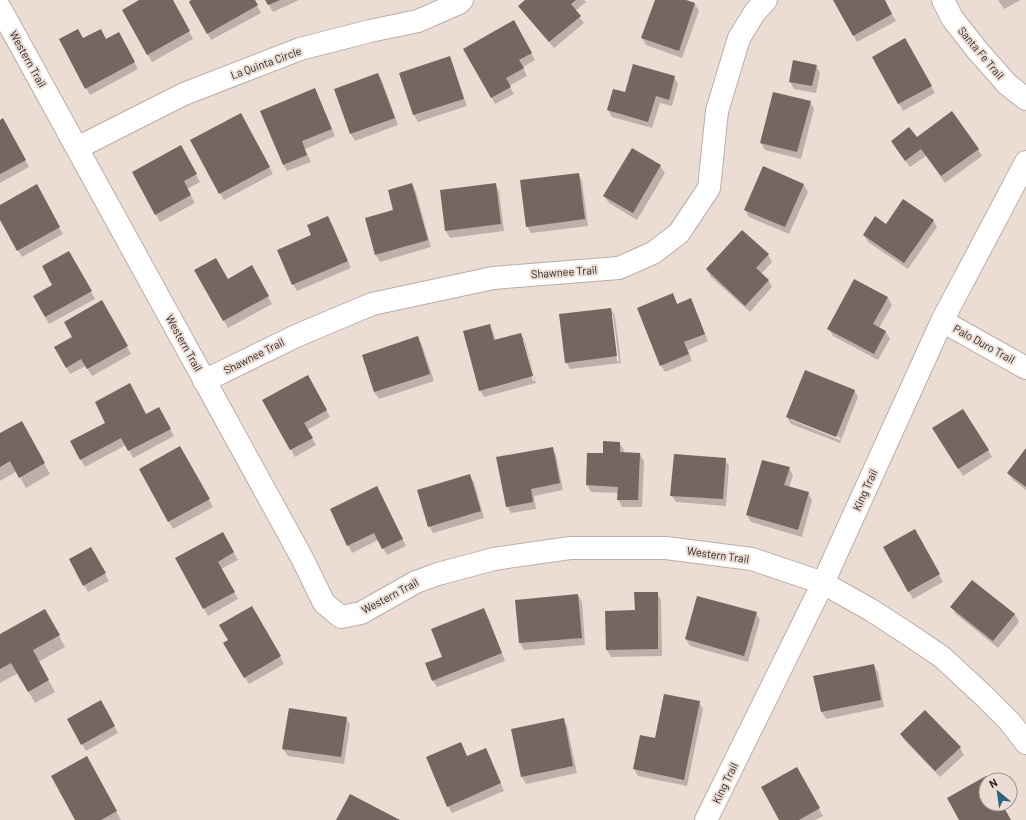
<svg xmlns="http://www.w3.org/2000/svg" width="1026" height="820" font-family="Barlow,sans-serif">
  <rect width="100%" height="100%" fill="#ebddd4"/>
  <path fill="#0003" fill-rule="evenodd" d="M142 0H172L193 39 152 62 123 10Z
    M194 0H254L261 13 211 40 190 2Z
    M266 0H299L273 12Z
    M527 0H584L586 2 575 11 584 23 554 48 524 13 520 6Z
    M656 0H683L695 4 699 11 682 58 646 45 642 38Z
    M834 0H884L896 21 857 42Z
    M998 0H1021L1004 9Z
    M514 22 535 60 523 67 527 76 509 86 514 94 495 104 465 49Z
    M118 34 138 69 90 95 60 40H106Z
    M905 40 935 93 903 111 873 57Z
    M449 58 453 65 467 106 418 122 414 115 401 74Z
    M816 66 820 73 816 93 794 89 790 82Z
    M378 74 382 81 398 125 355 141 351 134 335 90Z
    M674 77 678 84 672 106 660 103 652 128 612 117 608 110 626 93Z
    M314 89 318 96 335 136 305 149 311 162 287 171 283 164Z
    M810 102 814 109 801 159 765 150 761 143Z
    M2 120 29 167 0 183V121Z
    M244 121 273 174 224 200 220 193Z
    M916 138 978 149 982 156 945 183 926 156 910 167 896 148Z
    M180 146 200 182 187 189 195 203 160 222 133 173Z
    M660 166 665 173 637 220 609 203 604 196Z
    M578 174 582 181 588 226 531 233 527 226Z
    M412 184 416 192 431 247 380 262 376 255 366 219 395 211Z
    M495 184 499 191 504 231 450 238 446 231 441 191Z
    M804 185 808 192 789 234 749 217 745 210Z
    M36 186 63 234 22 257 0 218V206Z
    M328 217 332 224 351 268 297 291 293 284 312 236Z
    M933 220 937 227 908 269 868 242 864 235 886 225Z
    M69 252 95 299 49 324 34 296 54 285Z
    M768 255 772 262 761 274 768 280 772 287 750 312 711 277 707 269Z
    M252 267 272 304 228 328 196 270 228 280Z
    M672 295 678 305 694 307 708 341 688 350 692 361 665 372 661 365Z
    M888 298 892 305 879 328 886 332 890 339 878 360 833 336 829 329Z
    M102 302 131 354 92 376 86 366 70 374 55 347 73 337Z
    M611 309 615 316 621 363 570 369 566 362ZM611 315H613L619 361H617Z
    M489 325 493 332 496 341 521 334 525 341 536 383 484 397 480 390ZM522 340H524L535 381H533Z
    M418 338 422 345 434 381 379 399 374 392 363 355Z
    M307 376 330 417 307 430 316 445 295 457 264 401Z
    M854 390 858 397 840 443 791 424 787 417ZM791 418 841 438 840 440 791 420Z
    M159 409 174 436 133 458 126 445 85 467 71 442 146 415Z
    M21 422 50 474 26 488 17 471 0 481V434Z
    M934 428 988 450 992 457 963 476Z
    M619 443 624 450 623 453 640 454 644 461 642 507H622L618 499 619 493 591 492 587 485 588 454H604Z
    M180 447 213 507 173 529 140 470Z
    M552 448 556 455 563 490 534 496 536 509 511 513 507 506Z
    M1026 450V490L1013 480 1008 473Z
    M725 459 729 466 726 506 676 502 671 495Z
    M789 468 793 475 789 488 808 493 812 500 802 537 751 522 747 515Z
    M469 475 474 482 484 518 433 533 429 526Z
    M381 495 406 546 387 555 378 540 352 553 331 510Z
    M914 530 943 582 913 599 884 547Z
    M223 533 238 560 221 569 238 599 208 616 177 559Z
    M91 548 109 581 88 592 70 560Z
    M973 581 1015 614 1019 622 998 648 956 614 952 607Z
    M657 593 661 600 662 656 611 657 607 650 636 611Z
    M578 595 582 602 585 645 524 650 520 643Z
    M252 607 284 664 249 684 225 643 229 640Z
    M483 609 488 617 505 661 437 687 433 680 443 658Z
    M45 610 65 647 38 662 55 692 35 703 18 673 0 683V635Z
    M756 613 760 620 748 662 690 646 686 639Z
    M873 665 878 672 884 707 826 719 822 712 815 677Z
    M100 701 118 733 86 751 68 719Z
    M699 702 703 709 687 786 638 776 634 769 655 740Z
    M346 717 350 725 344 764 288 756 283 749Z
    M563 719 567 726 577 773 526 784 522 777Z
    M901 734 960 748 964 755 940 777 905 741Z
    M489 756 504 791 452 813 448 806 467 757Z
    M93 768 121 820H76Z
    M796 768 823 816 815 820H780Z"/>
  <path fill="#736760" d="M139 0H173L190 31 147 55 122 10Z
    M191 0H255L258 5 207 34 189 2Z
    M265 0H280L268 5Z
    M525 0H576L571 4 581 16 549 42 518 6Z
    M655 0H686L695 3 679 51 641 38Z
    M833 0H885L892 14 853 36Z
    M514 20 532 53 519 60 524 68 506 78 511 87 491 98 463 49Z
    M78 29 83 38 101 29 106 39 119 32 135 62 85 89 59 39Z
    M905 38 932 86 898 104 872 57Z
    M450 56 464 99 413 115 399 73Z
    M793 60 817 65 812 86 789 82Z
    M633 64 675 76 669 100 656 96 648 122 607 110 613 89 625 92Z
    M378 73 395 118 350 134 334 89Z
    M315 88 332 129 302 141 307 155 283 165 260 111Z
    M773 92 811 101 797 152 760 143Z
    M952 111 979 149 941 176 921 149 905 161 891 141 909 127 917 137Z
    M241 113 270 167 219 194 190 140Z
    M3 118 26 160 0 174V120Z
    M181 145 197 174 184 181 191 195 155 215 132 172Z
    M632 148 661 165 633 213 603 196Z
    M763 166 804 184 785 227 744 210Z
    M579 173 585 219 526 227 520 180Z
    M412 183 428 240 375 255 365 218 393 210 388 190Z
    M496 183 501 224 445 231 440 190Z
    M37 184 60 227 17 251 0 220V205Z
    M903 199 934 220 904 263 863 235 875 216 886 224Z
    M328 216 348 261 292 285 277 250 311 235 307 225Z
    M742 230 769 254 756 268 769 280 745 306 706 269Z
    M69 251 92 291 45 317 33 296 52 285 42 266Z
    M216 258 228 279 252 265 269 296 223 321 194 270Z
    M854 279 888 297 873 324 886 331 874 354 827 329Z
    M673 293 677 304 691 298 705 334 684 342 689 354 660 366 637 308Z
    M102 300 128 346 87 369 81 359 66 368 54 347 72 337 64 322Z
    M611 308 617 356 565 363 559 314Z
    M490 324 494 340 521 333 533 376 479 391 463 331Z
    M418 336 430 374 374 392 362 355Z
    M805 370 855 390 836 437 786 417Z
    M308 375 327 410 304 423 313 438 290 450 262 400Z
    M130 383 146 414 159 407 171 429 128 451 121 438 80 460 70 441 105 423 95 402Z
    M963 409 989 450 958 469 932 428Z
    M22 421 45 463 19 478 10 461 0 467V433Z
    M603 441 620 442V452L640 453 638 500H617L618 487 586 485 587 453H603Z
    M180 446 210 499 168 522 139 469Z
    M553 447 560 483 531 489 533 502 506 507 496 457Z
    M1026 448V487L1007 473Z
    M674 454 726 458 723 499 670 496Z
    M762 460 790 467 784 485 809 492 798 530 746 515Z
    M470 474 481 511 428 527 417 490Z
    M377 486 403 539 382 549 374 533 347 546 330 509Z
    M915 529 940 574 908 592 883 547Z
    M223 532 234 552 218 562 235 592 203 609 175 558Z
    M91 547 106 573 83 586 69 559Z
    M972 580 1015 614 993 641 950 607Z
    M634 592H658V649L606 650 605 611 635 610Z
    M578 594 582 638 519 643 515 600Z
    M697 596 757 612 744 656 685 639Z
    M252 606 281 656 244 678 223 643 228 640 219 625Z
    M484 608 502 653 432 681 425 663 442 657 431 629Z
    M45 609 60 635 33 650 49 680 28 692 11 663 0 669V634Z
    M874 664 881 700 821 712 813 676Z
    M664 694 700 701 684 780 633 769 640 735 655 738Z
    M101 700 115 726 81 745 67 719Z
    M289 708 347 717 341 757 282 749Z
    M925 710 961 747 935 771 900 734Z
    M564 718 573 766 521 777 511 729Z
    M461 742 467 756 486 748 501 783 447 807 426 757Z
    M87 756 117 811 101 820H75L51 776Z
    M797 767 820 808 799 820H779L761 787Z
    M986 776 989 780H986V804H1002L1011 820H959L947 798Z
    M350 794 400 820H336Z"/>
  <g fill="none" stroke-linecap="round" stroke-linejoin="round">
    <defs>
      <path id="minor" d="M943 0 952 18 977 50 1007 84 1026 99
        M0 8 302 558 324 603 341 617 361 613 416 582 438 574 494 559 570 548H666L752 559 823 583 871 610 905 632 942 657 984 696 1010 722 1026 743
        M77 148 184 94 300 49 370 31 418 21 459 3 462 0
        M942 321 1026 368
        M204 381 296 336 372 304 493 278 619 268 653 253 679 233 709 188 717 111 739 38 755 12 766 0
        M706 820 823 583 942 321 1026 162"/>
    </defs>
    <use href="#minor" stroke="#bbaea5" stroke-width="24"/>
    <use href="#minor" stroke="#fff" stroke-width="22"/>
  </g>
  <g text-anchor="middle" stroke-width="4" stroke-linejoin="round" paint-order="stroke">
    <g font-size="11" fill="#2d2825" stroke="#ebddd4">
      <text transform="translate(981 53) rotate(50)" y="4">Santa Fe Trail</text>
      <text transform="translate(28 59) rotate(61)" y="4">Western Trail</text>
      <text transform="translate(266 63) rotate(-20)" y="4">La Quinta Circle</text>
      <text transform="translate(564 272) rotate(-4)" y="4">Shawnee Trail</text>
      <text transform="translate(184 343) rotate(61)" y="4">Western Trail</text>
      <text transform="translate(984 344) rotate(29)" y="4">Palo Duro Trail</text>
      <text transform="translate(254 356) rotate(-27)" y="4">Shawnee Trail</text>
      <text transform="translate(865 490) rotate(-66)" y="4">King Trail</text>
      <text transform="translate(718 555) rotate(8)" y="4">Western Trail</text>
      <text transform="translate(390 596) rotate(-28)" y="4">Western Trail</text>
      <text transform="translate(725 783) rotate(-64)" y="4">King Trail</text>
    </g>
  </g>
  <g transform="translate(998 792) rotate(331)"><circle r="19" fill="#ebddd4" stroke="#9f958e"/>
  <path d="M0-3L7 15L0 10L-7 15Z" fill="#2e627e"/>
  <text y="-6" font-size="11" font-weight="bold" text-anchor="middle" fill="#2d2825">N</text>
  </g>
</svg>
